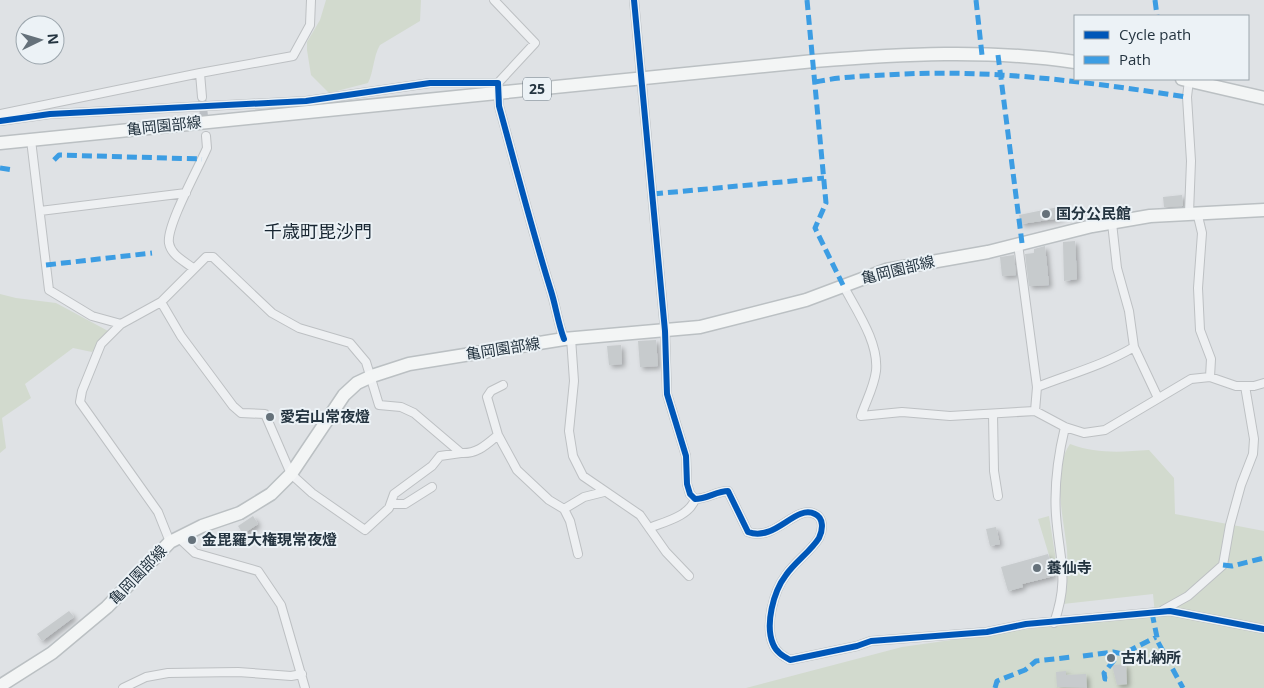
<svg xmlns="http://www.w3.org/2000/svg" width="1264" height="688" font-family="'Open Sans','Noto Sans JP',sans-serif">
  <defs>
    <filter id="shadow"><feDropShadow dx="3" dy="3" stdDeviation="2.5" flood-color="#0004"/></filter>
  </defs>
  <rect width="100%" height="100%" fill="#dfe2e5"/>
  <path fill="#d2dace" d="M326 0H421L420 21 380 45C373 57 374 71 368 83L329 93 311 75 307 50V42L320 20Z
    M0 294 16 298 56 303 110 332 92 352 73 348 25 384 31 398 2 418 6 448 0 453Z
    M1070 444C1096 454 1122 452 1149 450L1174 478 1175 514 1264 531V688H746L902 647 1050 626 1155 615 1153 594 1063 604C1067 586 1068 569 1067 550 1064 519 1051 471 1070 444Z
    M1049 516 1058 573 1055 575 1038 519Z"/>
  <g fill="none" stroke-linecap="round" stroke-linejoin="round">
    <path stroke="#aac7d4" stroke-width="3" d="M1128 660H1129"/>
  </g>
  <path fill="#c7cbcd" filter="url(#shadow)" d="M1182 195 1183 206 1164 207 1163 197Z
    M1063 206 1065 215 1060 216 1061 218 1021 224 1019 215Z
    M1075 241 1077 279 1064 281 1063 242Z
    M1045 246 1049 285 1029 286 1025 254 1034 253V249Z
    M1014 255 1016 275 1002 276 1000 257Z
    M656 340 658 366 640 367 638 341Z
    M621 345 622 364 609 365 607 346Z
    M253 516 258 524 243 534 238 526Z
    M996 527 1000 544 990 546 986 529Z
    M1048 554 1054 576 1022 584 1023 587 1008 591 1001 567Z
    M69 611 74 617 42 641 37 634Z
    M1126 664 1127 684 1117 685 1112 665Z
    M1066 671V675L1086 674 1087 688 1057 687 1056 672Z"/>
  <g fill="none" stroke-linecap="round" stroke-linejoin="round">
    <path stroke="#babfc4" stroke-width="8" stroke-dasharray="8 4" stroke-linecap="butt" d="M202 97 206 136"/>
    <defs>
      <path id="street" d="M494 0 535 43 498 83
        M634 0 665 331 667 394 686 456 687 484 690 494 695 499C707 499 717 491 728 491L748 532C776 542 795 504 815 514 824 518 823 530 819 538 811 551 795 562 786 575 773 592 765 625 773 644 776 652 783 656 790 660L857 646 871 641 987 632 1026 624 1170 611 1264 629
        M1189 80 1187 97 1191 161 1189 213
        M202 97 200 73 293 56 310 25 311 0
        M0 114 200 73
        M0 121 50 114 306 101 430 83H498L499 106C516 168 532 230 551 291 556 307 558 323 564 339
        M31 140 49 290 92 316 121 324
        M40 211 186 193
        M1197 212 1202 233 1198 288 1200 330 1211 359 1210 377
        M1112 223 1117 268 1129 311 1134 347 1158 398
        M1018 244 1037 387 1035 411
        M193 268C184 261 171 255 169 243 166 226 199 167 207 148L206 136
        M843 285C856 310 879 342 876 371 874 387 866 401 861 416L902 412 950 416 1035 411 1065 427 1084 433 1105 430 1191 379 1210 377 1236 386H1254L1264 383
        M161 302 181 336 233 406 241 413 265 414 291 474 312 493 365 530 389 508 394 494 432 466 440 456 461 453
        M571 338 574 381 569 431 573 456 583 476 640 515 666 552 689 576
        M503 385 491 391 487 397 498 435 517 470 549 500 564 509 570 521 578 554
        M1037 387C1070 374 1104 365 1134 347
        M993 414 994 471 998 496
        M391 504H405L432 487
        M564 509 584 497 604 492
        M649 528C664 522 690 516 695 499
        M179 538 195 553 258 571 281 605 305 688
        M170 542 158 512 80 402 82 391 101 344 121 324 161 302 206 257H213L272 313 299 328 350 343 366 362 379 405 401 407 414 413 461 453C477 454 486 445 498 435
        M1163 610 1188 596 1223 565 1230 525 1241 485 1253 454 1254 439 1245 386
        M1054 623C1070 577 1059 559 1056 515 1054 486 1058 456 1065 427
        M123 688 146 677 168 673 238 672 291 676 302 674"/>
      <path id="primary" d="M1182 79 1264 98
        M0 143 814 61C900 54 989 49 1075 62
        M0 686 52 653 107 607 170 542 202 526 240 513 271 494 291 474 344 395 357 383 372 376 409 364 564 339 700 327 806 300 886 270 988 252 1092 226 1150 216 1264 210"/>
    </defs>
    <use href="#street" stroke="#bdc0c3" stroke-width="10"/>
    <use href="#primary" stroke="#bbc0c3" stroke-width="15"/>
    <use href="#street" stroke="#eef0f2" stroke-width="8"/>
    <use href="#primary" stroke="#f3f5f5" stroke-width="12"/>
    <path stroke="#3c9de3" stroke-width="5" stroke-dasharray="10 5" stroke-linecap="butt" d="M807 0 826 203 815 228 843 285
      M976 0 982 55
      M1155 0 1157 16
      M998 55 1022 243
      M815 82C839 77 863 76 887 75 989 68 1087 82 1187 97
      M54 160 59 155 202 159
      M0 168 13 170
      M653 194 824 178
      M46 265 152 253
      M1223 565 1232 566 1264 558
      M1152 613 1158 642 1183 688
      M1083 656 1113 652 1123 654 1156 637
      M1107 679H1105L1104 673 1115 659
      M995 688 997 681 1025 670 1036 661 1072 657"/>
    <defs>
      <path id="cycleway" d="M634 0 665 331 667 394 686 456 687 484 690 494 695 499C707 499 717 491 728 491L748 532C776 542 795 504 815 514 824 518 823 530 819 538 811 551 795 562 786 575 773 592 765 625 773 644 776 652 783 656 790 660L857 646 871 641 987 632 1026 624 1170 611 1264 629
        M0 121 50 114 306 101 430 83H498L499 106C516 168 532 230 551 291 556 307 558 323 564 339"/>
    </defs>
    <use href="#cycleway" stroke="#ecf2f6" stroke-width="9"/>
    <use href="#cycleway" stroke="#0057b8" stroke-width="6"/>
  </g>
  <g fill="#65717a" stroke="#ecf2f6" stroke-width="2">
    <circle cx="1046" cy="214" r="5"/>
    <circle cx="270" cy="417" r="5"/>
    <circle cx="192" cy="540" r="5"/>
    <circle cx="1037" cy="568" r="5"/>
    <circle cx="1111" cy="658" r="5"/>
  </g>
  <g text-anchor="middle" stroke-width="4" stroke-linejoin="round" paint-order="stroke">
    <rect fill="#ecf2f6" stroke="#606d77" stroke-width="1" x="523" y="77.5" width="28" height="23" rx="4"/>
    <g font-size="14" font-weight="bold" fill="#243440">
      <text x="537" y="94">25</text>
    </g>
    <g font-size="15" fill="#243440" stroke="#ecf2f6">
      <text transform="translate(164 126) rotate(-6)" y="5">亀岡園部線</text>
      <text transform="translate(898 270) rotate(-14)" y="5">亀岡園部線</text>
      <text transform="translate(503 349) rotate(-9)" y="5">亀岡園部線</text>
      <text transform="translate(138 575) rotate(-46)" y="5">亀岡園部線</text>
    </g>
    <g font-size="15" font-weight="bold" fill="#243440" stroke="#ecf2f6" text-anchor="start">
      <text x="1056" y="219">国分公民館</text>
      <text x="280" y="422">愛宕山常夜燈</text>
      <text x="202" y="545">金毘羅大権現常夜燈</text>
      <text x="1047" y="573">養仙寺</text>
      <text x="1121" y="663">古札納所</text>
    </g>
    <g font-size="18" fill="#172531" stroke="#ecf2f6">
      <text x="318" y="238">千歳町毘沙門</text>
    </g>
  </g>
  <rect x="1074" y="15" width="175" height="65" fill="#ecf2f6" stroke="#9ca6ad"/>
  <rect x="1084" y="31" width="25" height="8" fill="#0057b8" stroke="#9ca6ad"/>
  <text x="1119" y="40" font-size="15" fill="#243440">Cycle path</text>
  <rect x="1084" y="56" width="25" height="8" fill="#3c9de3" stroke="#9ca6ad"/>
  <text x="1119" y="65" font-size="15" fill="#243440">Path</text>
  <g transform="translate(40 40) rotate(85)"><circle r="24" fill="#ecf2f6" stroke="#9ca6ad"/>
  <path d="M0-4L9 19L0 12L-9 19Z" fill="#65717a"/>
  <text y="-8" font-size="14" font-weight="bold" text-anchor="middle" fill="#243440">N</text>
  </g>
</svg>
